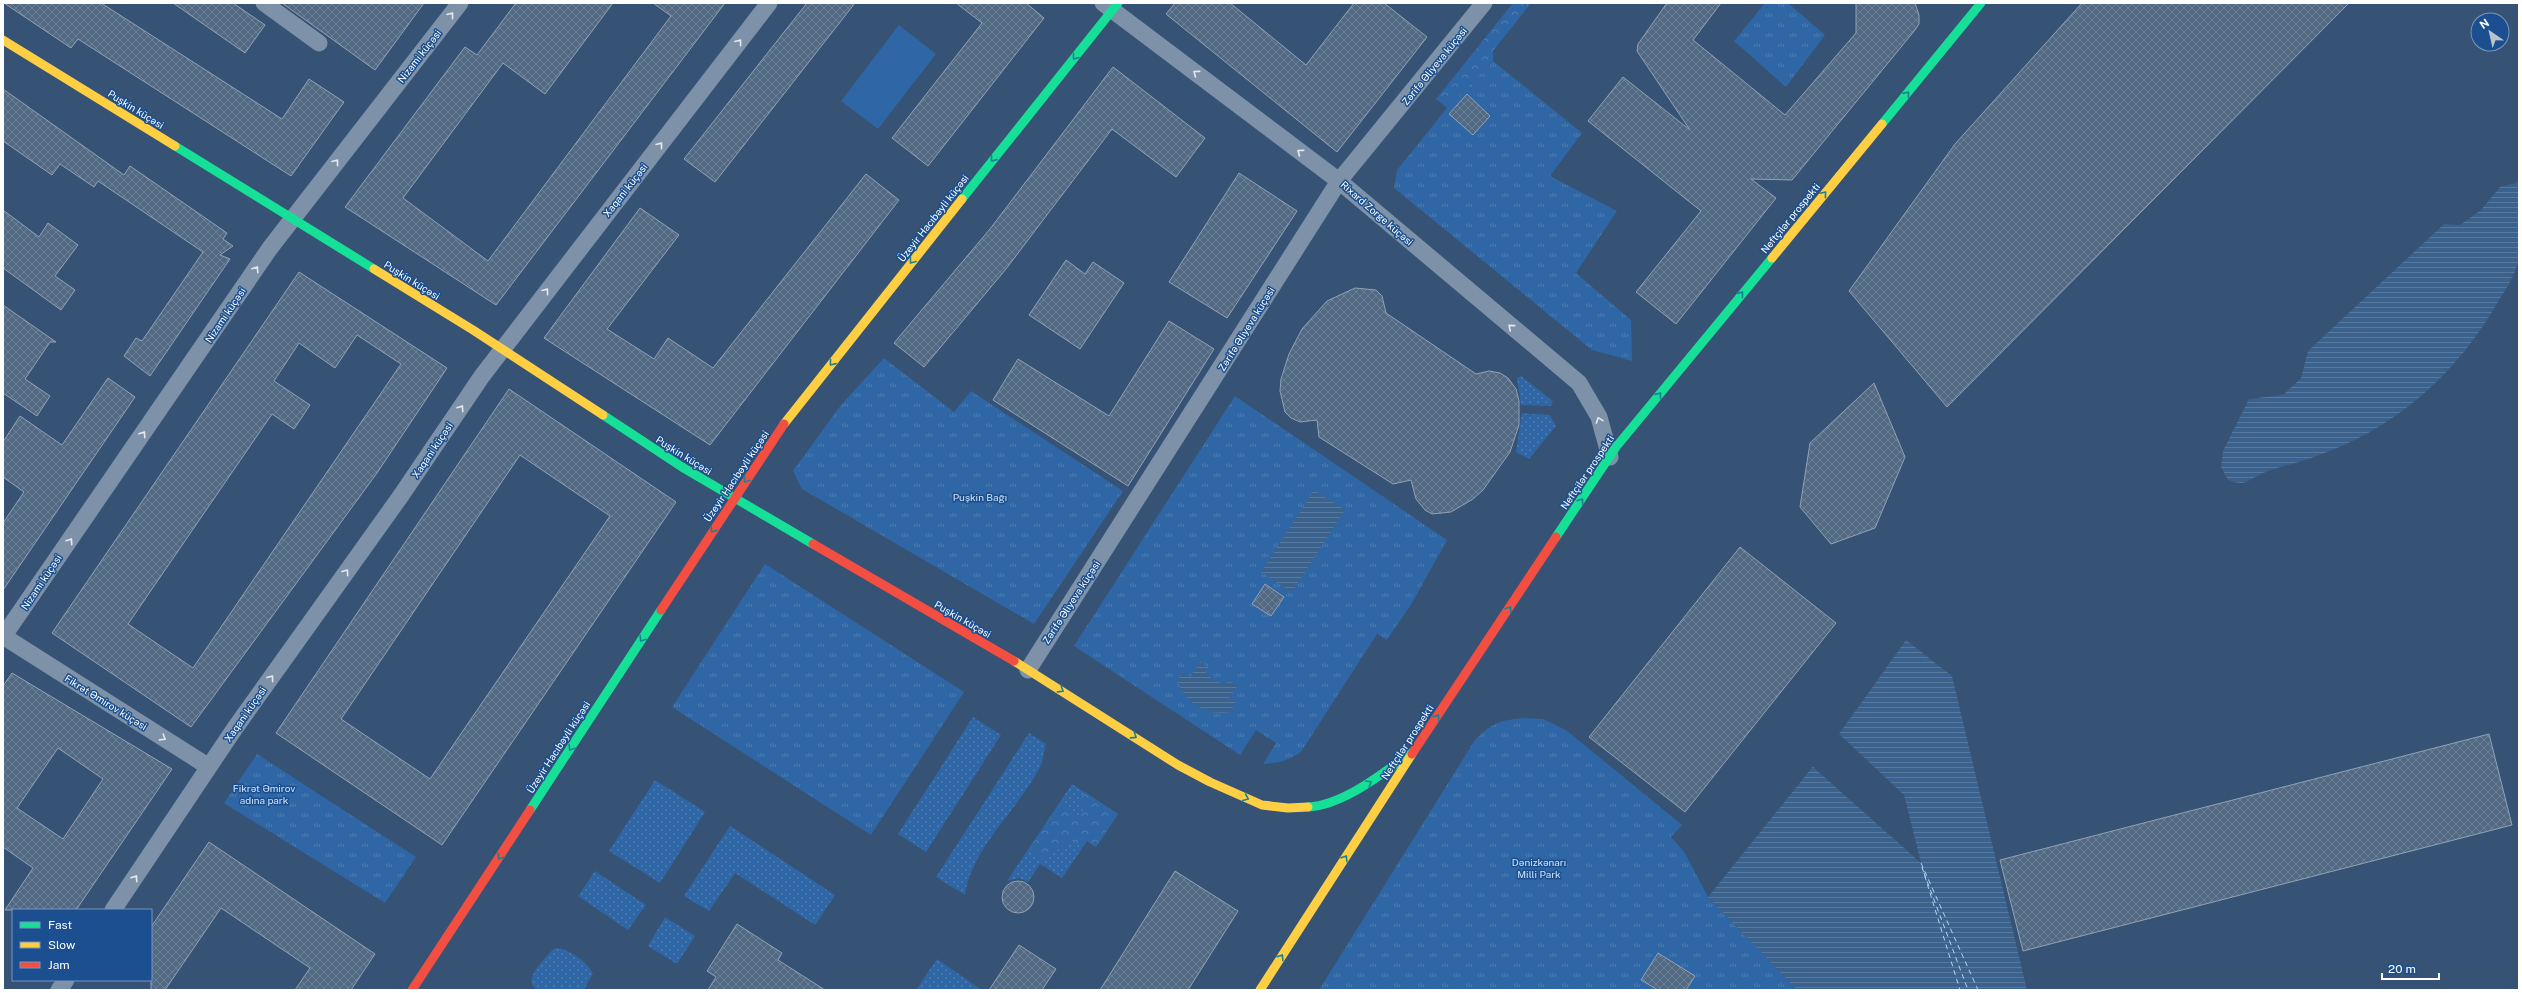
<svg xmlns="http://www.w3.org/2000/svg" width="2522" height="993" font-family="'Public Sans',sans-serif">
  <defs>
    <pattern id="grass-dots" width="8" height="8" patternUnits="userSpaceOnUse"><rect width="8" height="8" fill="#2f66a5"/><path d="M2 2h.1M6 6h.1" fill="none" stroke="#4e7db2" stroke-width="1.8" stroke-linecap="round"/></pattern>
    <pattern id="forest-crowns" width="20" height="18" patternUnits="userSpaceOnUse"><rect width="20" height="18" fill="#2f66a5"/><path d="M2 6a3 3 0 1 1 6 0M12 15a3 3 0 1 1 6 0" fill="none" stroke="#4e7db2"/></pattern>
    <pattern id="park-tufts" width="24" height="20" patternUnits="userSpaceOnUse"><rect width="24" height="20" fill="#2f66a5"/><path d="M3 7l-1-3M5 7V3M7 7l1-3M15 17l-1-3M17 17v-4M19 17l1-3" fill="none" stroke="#4e7db2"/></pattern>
    <pattern id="water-rules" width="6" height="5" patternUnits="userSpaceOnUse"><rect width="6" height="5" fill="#3b618d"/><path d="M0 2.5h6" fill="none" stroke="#58799e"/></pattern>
    <pattern id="building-cross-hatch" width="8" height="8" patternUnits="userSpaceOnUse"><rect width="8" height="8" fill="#526984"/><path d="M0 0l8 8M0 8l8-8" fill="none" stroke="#6c8096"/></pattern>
  </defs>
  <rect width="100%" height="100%" fill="#365274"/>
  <path fill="url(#grass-dots)" d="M1521 376 1553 401 1551 406 1521 405 1517 378Z
    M1522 413 1550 415 1556 426 1529 459 1516 452Z
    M973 717 1001 735 926 852 898 834Z
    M1029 733 1046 744C1044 751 1043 759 1041 765 1021 807 971 848 965 895L936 877Z
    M655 780 705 812 660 883 609 851Z
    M1072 784 1118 814 1096 847 1087 841 1062 878 1040 864 1028 882 1019 878 1007 881Z
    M730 826 835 895 815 925 735 873 709 911 684 896Z
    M595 871 646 905 628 930 578 896Z
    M665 917 695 936 677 964 648 946Z
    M555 948C568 948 587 962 593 973L584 990H536C533 987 530 983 532 978 533 971 549 952 555 948Z
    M937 959 982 990H916Z"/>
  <path fill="url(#forest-crowns)" d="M1513 3H1531L1493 51V61L1447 108 1436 99Z
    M1085 792 1118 814 1096 847 1087 841 1083 847 1073 841C1058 844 1053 862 1036 858L1031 847 1062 800 1066 804 1071 815 1076 817 1083 812 1081 799Z"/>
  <path fill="url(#park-tufts)" d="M1765 3H1788L1825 35 1786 87 1734 41Z
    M1493 61 1582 133 1550 176 1617 211 1576 273 1631 320 1632 361 1592 350 1394 188 1397 170 1447 108Z
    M884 358 954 412 971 391 1123 491 1034 624 802 489 793 471 841 405Z
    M1235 396 1447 540 1412 603 1387 640 1377 634 1301 752C1288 761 1278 763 1263 764L1276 743 1256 730 1240 755 1074 646Z
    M765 564 964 692 871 835 672 707Z
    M1525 718 1543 719 1566 730 1682 825 1671 837 1685 853 1708 897 1797 990H1319L1475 740C1492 723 1500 720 1525 718Z
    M257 754 416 857 385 903 224 803Z"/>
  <path fill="#2f66a5" d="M899 25 936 54 878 129 841 101Z"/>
  <path fill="url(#water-rules)" d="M2519 182C2519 207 2522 234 2519 258 2516 276 2504 291 2495 307 2448 386 2381 439 2292 464 2283 466 2272 469 2263 473 2247 480 2247 487 2228 480L2221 467 2223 451 2249 399 2283 395 2301 378 2308 351 2444 224 2460 225 2481 210 2500 187Z
    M1314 490 1345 510 1292 592 1261 572Z
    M1906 640 1952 676 2027 990H1797L1708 897 1839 734Z
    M1200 662 1208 667 1205 671 1214 681 1226 684 1228 680 1237 686 1229 698 1236 702 1230 712C1206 716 1186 703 1177 681L1182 672 1190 677Z"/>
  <path fill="#365274" d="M1839 734 1904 795 1921 863 1812 766Z"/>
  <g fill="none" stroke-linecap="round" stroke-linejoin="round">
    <path stroke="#b5d3f5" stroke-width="1" stroke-dasharray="5 4" stroke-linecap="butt" d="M1921 863 1978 990
      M1922 867 1960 990
      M1924 873 1968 990"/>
  </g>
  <path fill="url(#building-cross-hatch)" stroke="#92a2b6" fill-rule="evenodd" d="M4 3H101L282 119 309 79 344 102 291 176 78 39 71 48Z
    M173 3H233L265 25 245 53Z
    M282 3H424L375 70Z
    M516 3H613L545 94 503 63 403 198 488 261 671 16 653 3H725L496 305 345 207 465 47 477 55Z
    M807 3H855L715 182 684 159Z
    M956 3H1026L1044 18 928 166 892 138 982 23Z
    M1175 3H1230L1306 65 1354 3H1384L1427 37 1337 152 1166 14Z
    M1667 3H1721L1693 40 1785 115 1856 33V3H1915L1919 15V24L1915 30 1792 180 1751 179 1776 198 1676 324 1636 292 1701 211 1588 121 1623 77 1690 130 1637 51 1638 44Z
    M2082 3H2349L1947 407 1849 291 1955 144Z
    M1113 67 1205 138 1176 177 1112 129 1006 269 924 367 894 343 990 229Z
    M3 89 124 175 130 166 227 233 223 239 233 246 220 255 230 259 150 376 124 356 136 338 142 341 203 252 98 181 94 187 60 164 52 175 3 141Z
    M1467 94 1490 116 1473 135 1449 114Z
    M1239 173 1297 211 1227 318 1169 282Z
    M866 174 899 200 710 445 544 338 640 208 679 235 607 329 654 359 668 338 713 368Z
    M3 210 39 237 48 223 78 245 55 276 75 290 61 310 3 268Z
    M1066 260 1085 274 1093 262 1124 283 1080 349 1029 315Z
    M299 272 447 368 377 473 191 727 52 633ZM357 335 401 364 193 668 128 624 272 414 294 429 310 405 274 381 299 343 335 368Z
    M1355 288 1376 290 1382 296 1386 313 1476 374 1489 371 1500 373 1508 378 1516 389 1519 401V425L1510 452 1483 490 1473 499 1451 512 1432 514 1425 510 1416 499 1411 480 1393 484 1319 437 1317 420 1300 422 1291 418 1285 412 1280 391 1281 379 1289 354 1302 329 1327 301Z
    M3 305 56 342H50L25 379 50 396 37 416 3 393Z
    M1169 321 1214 349 1128 486 993 400 1018 359 1109 416Z
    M108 378 135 397 3 590V523L24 492 3 477V442L20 416 62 445Z
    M1874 383 1905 457 1875 528 1831 544 1800 507 1810 443Z
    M509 389 676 502 442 845 276 733ZM520 455 610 516 430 779 341 719Z
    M1740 547 1836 623 1685 812 1589 737Z
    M1265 584 1284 597 1271 616 1252 604Z
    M12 673 172 769 76 910H5L33 868 3 847V686ZM58 748 103 779 63 839 17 808Z
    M2489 734 2512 825 2023 951 2000 860Z
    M209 842 375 954 351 990H295L310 968 221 908 165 990H151V927Z
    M1175 871 1238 911 1188 990H1100Z
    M1002 897a16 16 0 1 1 32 0a16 16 0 1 1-32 0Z
    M737 924 782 953 778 960 825 990H708L716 977 707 971Z
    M1019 945 1056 969 1042 990H989Z
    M1658 953 1695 976 1686 990H1658L1641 980Z"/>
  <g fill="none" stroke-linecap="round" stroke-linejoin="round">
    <path stroke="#7d92a8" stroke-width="17" d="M264 3 319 43
      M1103 3 1339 181 1579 383 1599 417 1610 457
      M3 636 209 767
      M3 637 270 248 460 3
      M1028 670 1339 181 1484 3
      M113 910 235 728 400 497 482 376 769 3
      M59 990 66 980"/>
    <path stroke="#16e098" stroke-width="9" d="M1882 124 1981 3
      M175 146 374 269
      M962 199 1118 3
      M603 415 682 467 813 544
      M1556 537 1616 447 1772 258
      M1308 807C1344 805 1383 773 1411 753
      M530 810 661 610"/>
    <path stroke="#ffcf43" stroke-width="9" d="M3 40 175 146
      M1772 258 1882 124
      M374 269 473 330 603 415
      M784 424 962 199
      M1014 661 1178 765 1210 782 1262 805 1288 808 1308 807
      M1260 990 1412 754"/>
    <path stroke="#f24e42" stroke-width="9" d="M813 544 1014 661
      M661 610 784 424
      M1412 754 1556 537
      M412 990 530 810"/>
  </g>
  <defs><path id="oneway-chevron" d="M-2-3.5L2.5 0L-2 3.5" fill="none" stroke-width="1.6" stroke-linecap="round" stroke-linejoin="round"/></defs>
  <g stroke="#e5e9ee">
    <use href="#oneway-chevron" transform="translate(451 15) rotate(-52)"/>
    <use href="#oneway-chevron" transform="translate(739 42) rotate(-52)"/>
    <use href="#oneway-chevron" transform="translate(1196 73) rotate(-143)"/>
    <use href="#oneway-chevron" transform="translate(660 145) rotate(-52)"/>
    <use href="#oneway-chevron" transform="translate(1300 152) rotate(-143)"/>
    <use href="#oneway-chevron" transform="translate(336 162) rotate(-52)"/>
    <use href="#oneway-chevron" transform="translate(256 269) rotate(-56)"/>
    <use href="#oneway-chevron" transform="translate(546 291) rotate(-52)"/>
    <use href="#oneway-chevron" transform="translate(1511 327) rotate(-140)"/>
    <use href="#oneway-chevron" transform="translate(461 408) rotate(-56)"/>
    <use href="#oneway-chevron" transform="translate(1599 420) rotate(-110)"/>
    <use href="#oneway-chevron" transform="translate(143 434) rotate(-56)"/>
    <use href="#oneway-chevron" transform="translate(70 541) rotate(-56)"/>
    <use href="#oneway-chevron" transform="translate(346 572) rotate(-54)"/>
    <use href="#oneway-chevron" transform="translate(271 678) rotate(-54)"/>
    <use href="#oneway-chevron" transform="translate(163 738) rotate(32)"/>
    <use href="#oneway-chevron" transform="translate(135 878) rotate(-56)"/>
  </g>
  <g stroke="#198292">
    <use href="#oneway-chevron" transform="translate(1075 57) rotate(129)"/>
    <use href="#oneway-chevron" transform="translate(1907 94) rotate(-51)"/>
    <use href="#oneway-chevron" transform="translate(993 159) rotate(129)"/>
    <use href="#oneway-chevron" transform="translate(1824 194) rotate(-50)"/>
    <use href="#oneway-chevron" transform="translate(912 261) rotate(128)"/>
    <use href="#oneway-chevron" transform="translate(1741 294) rotate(-51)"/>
    <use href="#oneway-chevron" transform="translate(832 363) rotate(129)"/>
    <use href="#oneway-chevron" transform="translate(1659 395) rotate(-51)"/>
    <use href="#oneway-chevron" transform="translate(746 480) rotate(124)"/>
    <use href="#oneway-chevron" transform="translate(1581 501) rotate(-56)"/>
    <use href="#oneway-chevron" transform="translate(713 530) rotate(123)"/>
    <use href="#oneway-chevron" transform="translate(1509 609) rotate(-56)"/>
    <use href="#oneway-chevron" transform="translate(642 639) rotate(123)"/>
    <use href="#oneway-chevron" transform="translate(1061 690) rotate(32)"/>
    <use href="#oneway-chevron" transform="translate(1437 717) rotate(-56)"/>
    <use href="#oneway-chevron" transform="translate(1134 736) rotate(33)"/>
    <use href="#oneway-chevron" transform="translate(571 748) rotate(123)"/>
    <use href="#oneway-chevron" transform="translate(1369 783) rotate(-31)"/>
    <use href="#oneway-chevron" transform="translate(1246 798) rotate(23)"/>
    <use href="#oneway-chevron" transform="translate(500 857) rotate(123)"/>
    <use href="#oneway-chevron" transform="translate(1345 858) rotate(-57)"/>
    <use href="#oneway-chevron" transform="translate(1281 957) rotate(-57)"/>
  </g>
  <g text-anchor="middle" stroke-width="3" stroke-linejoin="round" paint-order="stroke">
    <g font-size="10" fill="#fff" stroke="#1b4f8f">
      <text transform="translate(419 56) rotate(-52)" y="4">Nizami küçəsi</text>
      <text transform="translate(1434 66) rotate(-51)" y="4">Zərifə Əliyeva küçəsi</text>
      <text transform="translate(136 109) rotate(32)" y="4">Puşkin küçəsi</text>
      <text transform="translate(625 190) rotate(-52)" y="4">Xaqani küçəsi</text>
      <text transform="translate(1377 213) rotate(41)" y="4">Rixard Zorge küçəsi</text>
      <text transform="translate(933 218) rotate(-52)" y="4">Üzeyir Hacıbəyli küçəsi</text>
      <text transform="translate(1790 218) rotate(-51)" y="4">Neftçilər prospekti</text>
      <text transform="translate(412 280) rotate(32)" y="4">Puşkin küçəsi</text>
      <text transform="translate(225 315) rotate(-56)" y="4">Nizami küçəsi</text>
      <text transform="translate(1246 329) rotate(-58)" y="4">Zərifə Əliyeva küçəsi</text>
      <text transform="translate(432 450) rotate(-56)" y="4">Xaqani küçəsi</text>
      <text transform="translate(684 455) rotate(32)" y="4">Puşkin küçəsi</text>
      <text transform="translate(1587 472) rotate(-56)" y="4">Neftçilər prospekti</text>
      <text transform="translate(736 476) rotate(-56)" y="4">Üzeyir Hacıbəyli küçəsi</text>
      <text transform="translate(41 582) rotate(-56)" y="4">Nizami küçəsi</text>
      <text transform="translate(1071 602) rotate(-57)" y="4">Zərifə Əliyeva küçəsi</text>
      <text transform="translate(963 619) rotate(30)" y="4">Puşkin küçəsi</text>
      <text transform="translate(106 702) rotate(32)" y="4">Fikrət Əmirov küçəsi</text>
      <text transform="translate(245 714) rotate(-55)" y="4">Xaqani küçəsi</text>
      <text transform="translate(1407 742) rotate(-57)" y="4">Neftçilər prospekti</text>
      <text transform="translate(558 747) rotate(-57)" y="4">Üzeyir Hacıbəyli küçəsi</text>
    </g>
    <g font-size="10" fill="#cfe3fa" stroke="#1b4f8f">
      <text x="980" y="501">Puşkin Bağı</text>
      <text x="264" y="792">Fikrət Əmirov<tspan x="264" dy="12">adına park</tspan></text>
      <text x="1539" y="866">Dənizkənarı<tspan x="1539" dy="12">Milli Park</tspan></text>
    </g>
  </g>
  <rect width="2522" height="993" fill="none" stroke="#ffffff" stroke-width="8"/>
  <rect x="12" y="909" width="140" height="72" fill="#1b4f8f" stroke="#7695bc"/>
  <rect x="20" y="922" width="20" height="6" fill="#16e098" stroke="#7695bc"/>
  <text x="48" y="929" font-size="12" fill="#ffffff">Fast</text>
  <rect x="20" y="942" width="20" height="6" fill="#ffcf43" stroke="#7695bc"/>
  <text x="48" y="949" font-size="12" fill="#ffffff">Slow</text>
  <rect x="20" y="962" width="20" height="6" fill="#f24e42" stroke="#7695bc"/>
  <text x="48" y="969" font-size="12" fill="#ffffff">Jam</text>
  <g transform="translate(2490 32) rotate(326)"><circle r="19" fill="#1b4f8f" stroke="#7695bc"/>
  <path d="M0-3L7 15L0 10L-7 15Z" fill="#b9c2ce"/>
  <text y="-6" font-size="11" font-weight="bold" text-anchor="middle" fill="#ffffff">N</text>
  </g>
  <path d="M2382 973v6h57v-6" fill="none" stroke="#ffffff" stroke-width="2"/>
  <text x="2388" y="973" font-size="12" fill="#ffffff" stroke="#1b4f8f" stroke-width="3" paint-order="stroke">20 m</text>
</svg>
